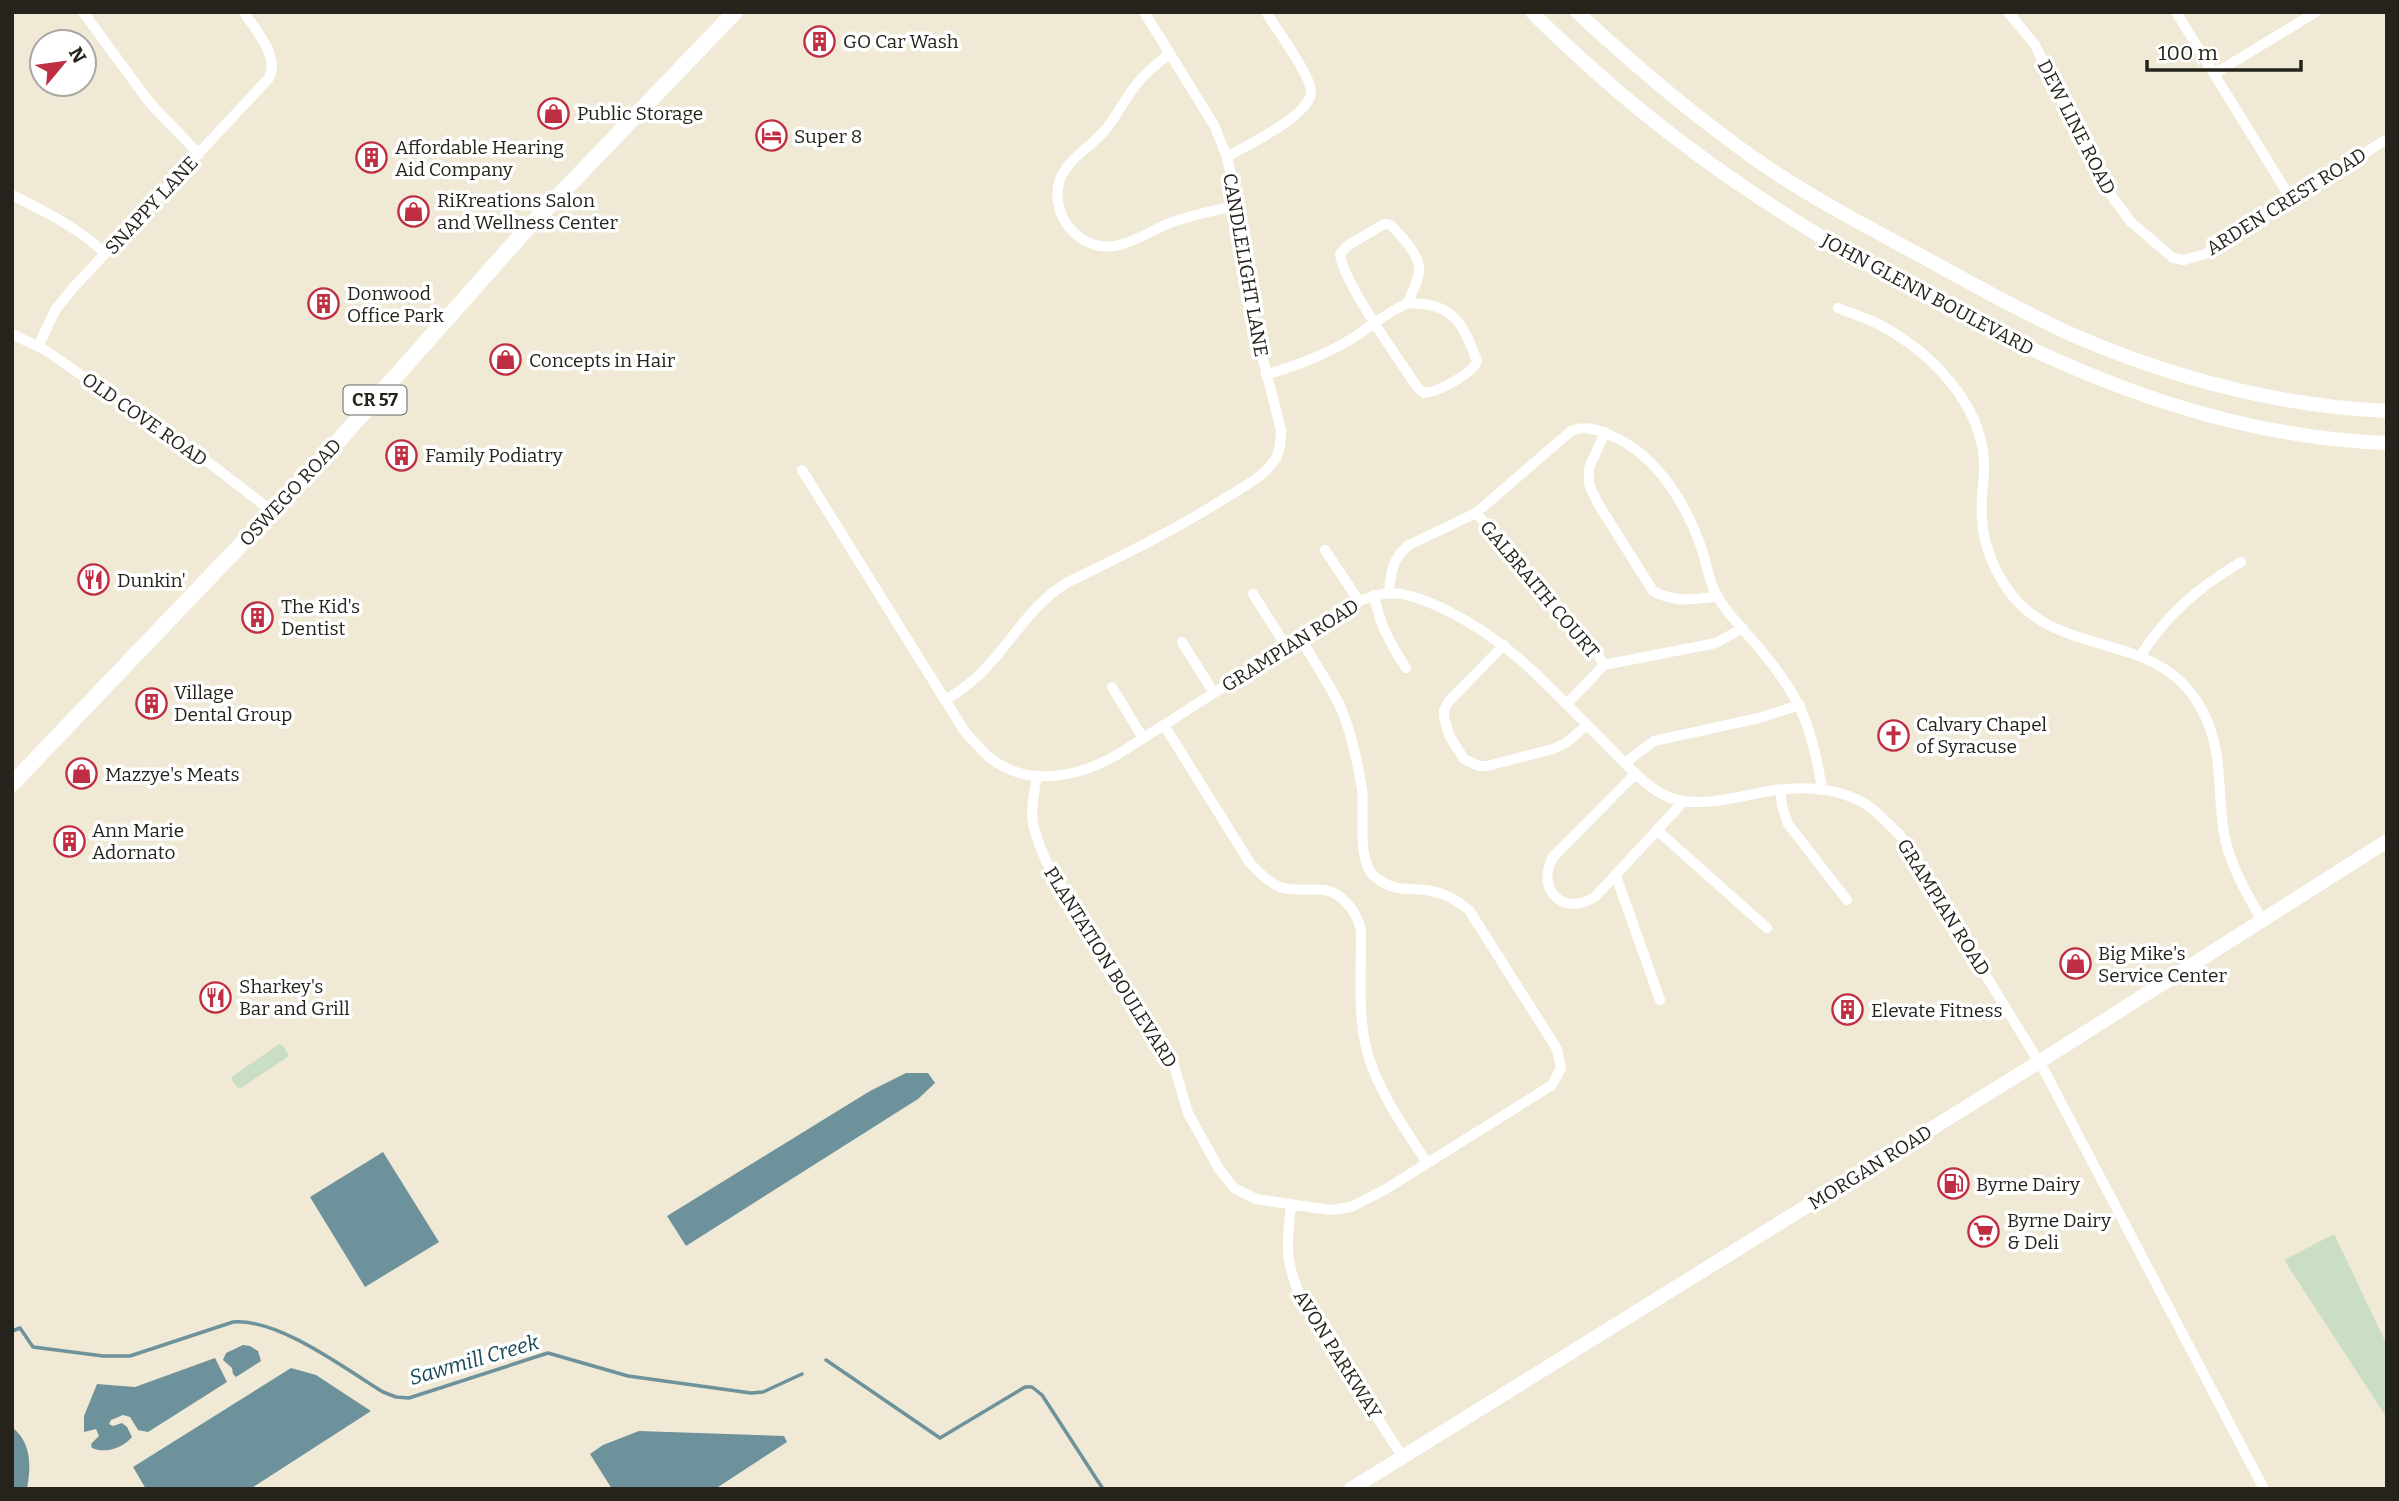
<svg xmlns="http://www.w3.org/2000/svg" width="2399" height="1501" font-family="Bitter,serif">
  <rect width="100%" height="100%" fill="#f0e9d5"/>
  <path fill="#cadec3" d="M279 1044 284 1047 289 1056 241 1088 237 1087 231 1078 233 1076Z
    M2334 1234 2387 1345V1418L2284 1260Z"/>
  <path fill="#6d929b" d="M906 1073H928L935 1083 918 1099 686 1246 667 1216 870 1091Z
    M383 1152 439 1242 365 1287 310 1197Z
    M243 1345 250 1346 258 1351 261 1361 236 1377 233 1374 232 1368 223 1360 226 1353Z
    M215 1358 227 1382 148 1432 138 1430 130 1417 123 1415 111 1420 109 1424 113 1426 122 1423 127 1427 132 1437C123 1448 105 1454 92 1448L91 1444 99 1436 96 1429 84 1432V1416L97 1384 135 1387Z
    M291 1368 316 1375 371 1411 250 1489H146L133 1467Z
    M12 1427C32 1443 31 1466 27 1489H12Z
    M639 1431 784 1436 787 1442 715 1489H612L590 1454 603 1445Z"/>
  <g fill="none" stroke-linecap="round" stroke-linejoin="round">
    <path stroke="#6d929b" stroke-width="3.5" d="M12 1331 20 1328 33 1347 103 1356H130L233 1322C278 1318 344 1368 383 1392L396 1397 409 1398 548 1353 628 1376 751 1393 763 1392 802 1374
      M826 1360 940 1438 1025 1387H1032L1042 1395 1103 1489"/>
    <path stroke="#fff" stroke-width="10" d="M83 12 149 102 199 154
      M2008 12 2035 45 2088 154 2113 198 2131 222 2173 258 2184 260 2205 254 2387 139
      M2176 12 2291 199
      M1170 53C1161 61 1150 69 1142 78 1127 93 1119 114 1105 130 1092 146 1069 158 1061 177 1049 205 1069 241 1100 246 1125 250 1148 231 1170 223 1191 215 1215 211 1237 205
      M2214 74 2316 12
      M1227 157C1245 146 1311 115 1311 92 1311 75 1276 29 1266 12
      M12 195C46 212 77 227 105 253
      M1838 308C1852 314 1868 318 1882 326 1930 352 1980 402 1984 460 1985 479 1980 499 1982 518 1983 542 1993 567 2006 587 2056 663 2158 626 2202 710 2225 753 2216 793 2225 839 2232 868 2247 895 2262 920
      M12 334 45 350 216 468 273 512
      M38 346 56 309 73 288 269 78C280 56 256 31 244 12
      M1266 375C1294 366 1320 357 1346 342 1366 331 1385 313 1406 304 1410 302 1416 304 1421 304 1457 306 1466 332 1477 361 1472 374 1438 392 1424 393L1417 387C1399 359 1342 281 1340 254L1347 246 1384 224 1391 225C1401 236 1416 251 1419 266 1421 277 1411 293 1408 303
      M1605 432 1589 468V484L1597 502 1653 591C1675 603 1693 600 1718 596
      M802 470 965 732C973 740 980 749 988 756 1026 789 1081 777 1120 753L1353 604C1387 586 1410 593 1444 609 1512 642 1550 688 1602 740 1619 757 1637 778 1657 791 1691 814 1739 795 1776 790 1806 786 1837 788 1864 803 1877 811 1888 824 1900 835L2045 1072 2264 1489
      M1476 513 1594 647 1604 665
      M1325 550 1359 601
      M1389 592C1391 572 1392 558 1409 545L1476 513 1571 431C1585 425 1599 430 1612 436 1657 455 1687 505 1702 550 1707 565 1709 582 1717 596 1729 617 1749 635 1764 654 1802 699 1813 732 1822 789
      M1253 594 1286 646
      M1374 595C1380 626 1390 643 1406 668
      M1182 642 1214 693
      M1504 645 1449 701 1444 710V717L1449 735 1464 759 1479 766H1487L1553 749 1566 743 1587 725
      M2141 655C2167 614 2199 587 2241 562
      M1112 687 1143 738
      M946 700C958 692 970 684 980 674 1013 642 1026 609 1066 583 1122 556 1175 530 1227 497 1243 487 1263 477 1274 461 1280 453 1281 440 1281 430L1250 308 1237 205 1227 157 1214 125 1144 12
      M1567 704 1604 665 1716 643 1743 628
      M1164 725 1250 863C1259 873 1268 882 1280 887 1294 892 1310 888 1325 890 1343 893 1356 912 1361 929 1362 974 1355 1027 1373 1069 1386 1103 1408 1133 1427 1163
      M1625 763 1654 741 1759 718 1800 705
      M1636 773 1553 857C1535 890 1564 918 1596 896L1684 801
      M1037 776C1029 817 1030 823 1046 861L1175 1069 1188 1113 1219 1169 1234 1188 1256 1199 1330 1210 1351 1207 1386 1189 1552 1085 1561 1068 1557 1049 1469 910C1458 901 1444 893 1431 891 1409 887 1395 893 1375 877 1356 860 1365 814 1362 789 1357 760 1351 729 1338 702 1327 680 1312 659 1300 637
      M1780 789 1782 806 1788 824 1847 900
      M1658 831 1767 928
      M1616 876 1660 1000
      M1291 1205C1286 1248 1285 1261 1302 1301L1402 1456"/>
    <path stroke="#fff" stroke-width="14" d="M1532 12C1553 34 1576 54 1598 74 1688 154 1784 218 1889 276 2048 363 2202 436 2387 443
      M1577 12C1635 66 1695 117 1761 163 1816 201 1876 231 1934 263 1980 288 2027 315 2075 336 2173 378 2280 406 2387 411
      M1351 1489 2039 1062 2387 841"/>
    <path stroke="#fff" stroke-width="16" d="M12 784 316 466 524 232 735 12"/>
  </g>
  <defs>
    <symbol id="building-ring" viewBox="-11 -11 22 22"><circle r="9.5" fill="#fff" stroke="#bf2e42" stroke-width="1.5"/><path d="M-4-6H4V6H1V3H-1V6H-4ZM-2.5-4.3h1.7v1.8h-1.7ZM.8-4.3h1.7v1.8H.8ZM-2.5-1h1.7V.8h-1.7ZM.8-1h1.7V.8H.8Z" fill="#bf2e42"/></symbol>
    <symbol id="shop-ring" viewBox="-11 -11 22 22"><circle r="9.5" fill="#fff" stroke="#bf2e42" stroke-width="1.5"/><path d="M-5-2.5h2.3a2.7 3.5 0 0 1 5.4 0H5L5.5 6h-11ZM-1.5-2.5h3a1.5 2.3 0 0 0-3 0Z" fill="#bf2e42"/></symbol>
    <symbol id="hotel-ring" viewBox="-11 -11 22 22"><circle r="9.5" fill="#fff" stroke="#bf2e42" stroke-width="1.5"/><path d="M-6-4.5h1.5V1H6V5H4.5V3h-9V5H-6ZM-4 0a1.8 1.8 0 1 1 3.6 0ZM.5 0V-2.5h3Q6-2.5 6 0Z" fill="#bf2e42"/></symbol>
    <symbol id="restaurant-ring" viewBox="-11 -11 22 22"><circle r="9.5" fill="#fff" stroke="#bf2e42" stroke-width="1.5"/><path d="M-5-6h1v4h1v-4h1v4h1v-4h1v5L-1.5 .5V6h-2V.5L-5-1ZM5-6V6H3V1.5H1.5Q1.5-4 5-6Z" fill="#bf2e42"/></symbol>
    <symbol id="church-ring" viewBox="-11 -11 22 22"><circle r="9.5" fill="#fff" stroke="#bf2e42" stroke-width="1.5"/><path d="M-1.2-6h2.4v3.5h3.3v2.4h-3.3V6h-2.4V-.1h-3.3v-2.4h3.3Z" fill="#bf2e42"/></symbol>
    <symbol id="fuel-ring" viewBox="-11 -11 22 22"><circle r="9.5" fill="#fff" stroke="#bf2e42" stroke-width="1.5"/><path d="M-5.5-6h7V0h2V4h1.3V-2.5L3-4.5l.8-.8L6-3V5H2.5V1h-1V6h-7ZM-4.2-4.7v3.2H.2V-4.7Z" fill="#bf2e42"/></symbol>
    <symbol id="supermarket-ring" viewBox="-11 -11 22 22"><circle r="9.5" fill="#fff" stroke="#bf2e42" stroke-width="1.5"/><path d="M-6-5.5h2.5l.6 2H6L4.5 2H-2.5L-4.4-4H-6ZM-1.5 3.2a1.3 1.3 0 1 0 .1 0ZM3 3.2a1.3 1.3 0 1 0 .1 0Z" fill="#bf2e42"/></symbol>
  </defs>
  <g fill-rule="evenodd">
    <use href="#building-ring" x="802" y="24" width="35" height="35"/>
    <use href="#shop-ring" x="536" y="96" width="35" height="35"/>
    <use href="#hotel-ring" x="754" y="118" width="35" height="35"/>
    <use href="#building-ring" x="354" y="140" width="35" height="35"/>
    <use href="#shop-ring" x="396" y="194" width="35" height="35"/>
    <use href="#building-ring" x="306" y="286" width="35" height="35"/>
    <use href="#shop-ring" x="488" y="342" width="35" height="35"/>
    <use href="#building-ring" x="384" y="438" width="35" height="35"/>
    <use href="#restaurant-ring" x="76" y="562" width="35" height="35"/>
    <use href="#building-ring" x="240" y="600" width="35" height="35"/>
    <use href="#building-ring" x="134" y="686" width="35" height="35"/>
    <use href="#church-ring" x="1876" y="718" width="35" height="35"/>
    <use href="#shop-ring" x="64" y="756" width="35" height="35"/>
    <use href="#building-ring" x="52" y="824" width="35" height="35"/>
    <use href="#shop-ring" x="2058" y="946" width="35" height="35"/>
    <use href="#restaurant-ring" x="198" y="980" width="35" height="35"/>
    <use href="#building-ring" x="1830" y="992" width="35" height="35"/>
    <use href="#fuel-ring" x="1936" y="1166" width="35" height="35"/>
    <use href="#supermarket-ring" x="1966" y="1214" width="35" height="35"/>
  </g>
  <g text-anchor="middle" stroke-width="7" stroke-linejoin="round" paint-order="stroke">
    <rect fill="#fff" stroke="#66655f" stroke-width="2" x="343.5" y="385.5" width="63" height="29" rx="5"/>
    <g font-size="18" font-weight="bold" fill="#25231b">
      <text x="375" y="406">CR 57</text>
    </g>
    <g font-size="19" fill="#25231b" stroke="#fff" text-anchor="start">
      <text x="843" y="48">GO Car Wash</text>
      <text x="577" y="120">Public Storage</text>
      <text x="794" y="143">Super 8</text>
      <text x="395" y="154">Affordable Hearing<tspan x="395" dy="22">Aid Company</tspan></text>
      <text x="437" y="207">RiKreations Salon<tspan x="437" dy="22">and Wellness Center</tspan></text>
      <text x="347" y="300">Donwood<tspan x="347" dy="22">Office Park</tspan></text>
      <text x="529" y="367">Concepts in Hair</text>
      <text x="425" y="462">Family Podiatry</text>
      <text x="117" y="587">Dunkin'</text>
      <text x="281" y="613">The Kid's<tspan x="281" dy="22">Dentist</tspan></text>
      <text x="174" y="699">Village<tspan x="174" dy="22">Dental Group</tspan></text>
      <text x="1916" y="731">Calvary Chapel<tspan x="1916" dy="22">of Syracuse</tspan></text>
      <text x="105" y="781">Mazzye's Meats</text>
      <text x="92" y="837">Ann Marie<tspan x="92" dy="22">Adornato</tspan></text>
      <text x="2098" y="960">Big Mike's<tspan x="2098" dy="22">Service Center</tspan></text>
      <text x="239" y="993">Sharkey's<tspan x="239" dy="22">Bar and Grill</tspan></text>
      <text x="1871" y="1017">Elevate Fitness</text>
      <text x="1976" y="1191">Byrne Dairy</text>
      <text x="2007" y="1227">Byrne Dairy<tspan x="2007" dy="22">&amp; Deli</tspan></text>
    </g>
    <g font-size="19" fill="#25231b" stroke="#fff">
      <text transform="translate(2077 127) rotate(63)" y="7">DEW LINE ROAD</text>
      <text transform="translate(2286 201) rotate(-32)" y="7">ARDEN CREST ROAD</text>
      <text transform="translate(151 205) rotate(-47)" y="7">SNAPPY LANE</text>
      <text transform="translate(1246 265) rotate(80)" y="7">CANDLELIGHT LANE</text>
      <text transform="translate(1928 294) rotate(28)" y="7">JOHN GLENN BOULEVARD</text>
      <text transform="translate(145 419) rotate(35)" y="7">OLD COVE ROAD</text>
      <text transform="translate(290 492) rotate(-47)" y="7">OSWEGO ROAD</text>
      <text transform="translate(1540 589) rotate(50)" y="7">GALBRAITH COURT</text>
      <text transform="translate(1290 645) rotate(-32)" y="7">GRAMPIAN ROAD</text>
      <text transform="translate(1944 907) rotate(58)" y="7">GRAMPIAN ROAD</text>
      <text transform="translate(1111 967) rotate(58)" y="7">PLANTATION BOULEVARD</text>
      <text transform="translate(1870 1167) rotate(-32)" y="7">MORGAN ROAD</text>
      <text transform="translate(1338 1354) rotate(58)" y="7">AVON PARKWAY</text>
    </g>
    <g font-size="21" font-style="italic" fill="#144a56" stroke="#fff">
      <text transform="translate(474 1360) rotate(-16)" y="7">Sawmill Creek</text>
    </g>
  </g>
  <rect width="2399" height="1501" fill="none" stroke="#25231b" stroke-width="28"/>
  <g transform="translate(63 63) rotate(61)"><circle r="33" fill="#ffffff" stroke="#a8a7a4" stroke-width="2"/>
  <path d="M0-5L12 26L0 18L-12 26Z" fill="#bf2e42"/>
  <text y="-10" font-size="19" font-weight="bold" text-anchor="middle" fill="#25231b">N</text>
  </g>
  <path d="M2147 60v10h154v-10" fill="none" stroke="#25231b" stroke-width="3.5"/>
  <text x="2158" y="60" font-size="21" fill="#25231b" stroke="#ffffff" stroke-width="5" paint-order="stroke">100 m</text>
</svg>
